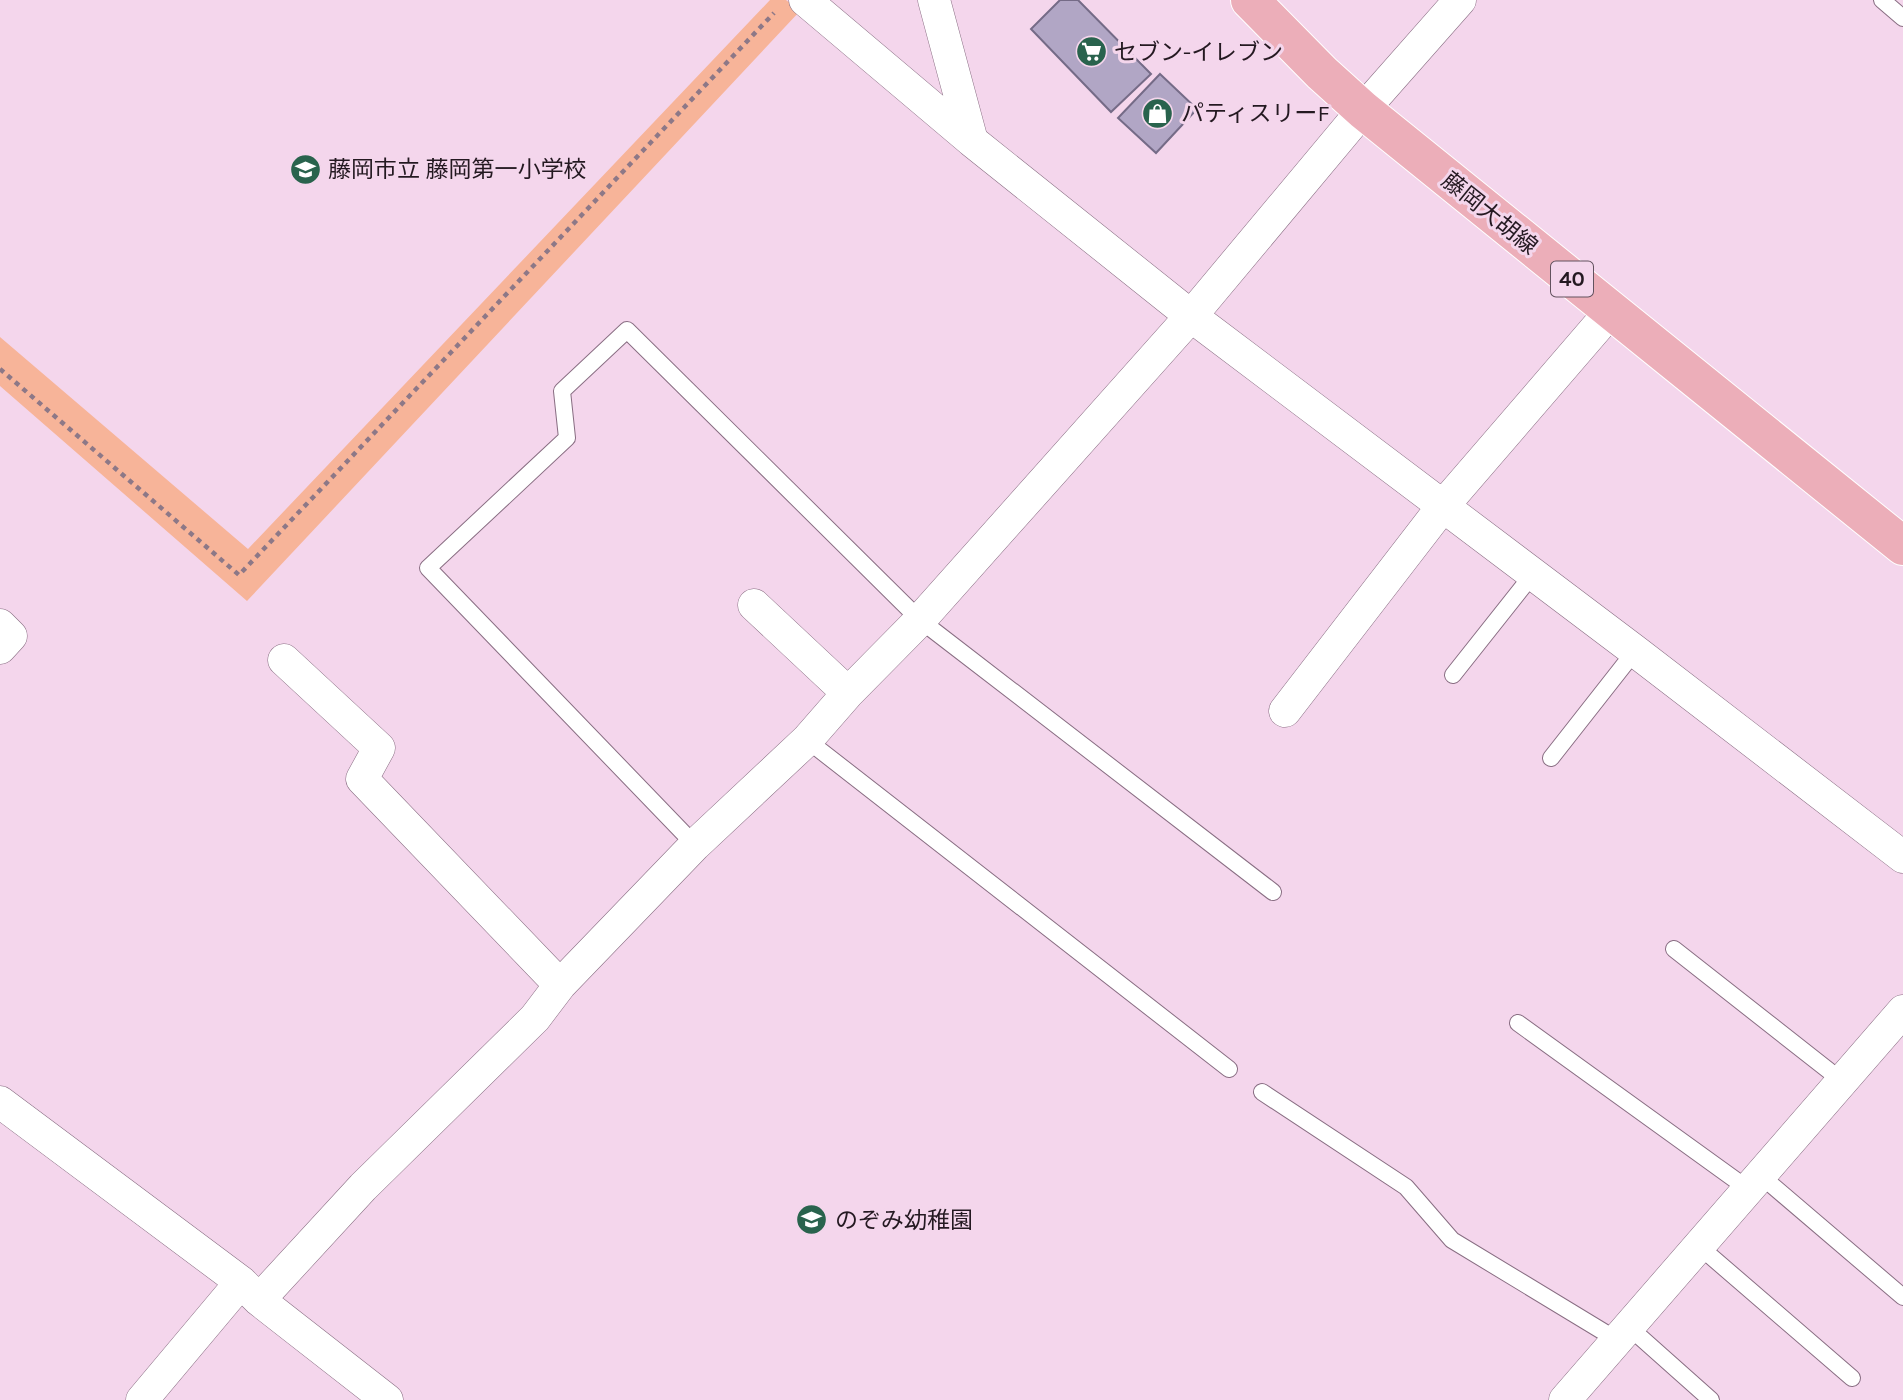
<svg xmlns="http://www.w3.org/2000/svg" width="1903" height="1400" font-family="Karla,'Noto Sans JP',sans-serif">
  <rect width="100%" height="100%" fill="#f4d6ec"/>
  <path fill="#f7b499" d="M770 0H786L800 11 247 601 0 386V337L248 549Z"/>
  <path fill="#b1a6c5" stroke="#756b87" stroke-width="2" d="M1060 0H1078L1151 74 1111 112 1031 29Z
    M1160 74 1197 109 1156 153 1118 118Z"/>
  <g fill="none" stroke-linecap="round" stroke-linejoin="round">
    <defs>
      <path id="lane" d="M1882 0 1903 18
        M1453 675 1533 574
        M807 740 1229 1069
        M1551 758 1635 651
        M695 845 428 568 567 438 562 391 627 330 920 620 1273 892
        M1674 949 1842 1081
        M1518 1023 1748 1189
        M1262 1092 1406 1187 1452 1240 1617 1340
        M1760 1175 1903 1297
        M1699 1246 1852 1378
        M1629 1327 1711 1400"/>
      <path id="street" d="M805 0 972 141
        M934 0 972 141 1191 316 1635 651 1903 857
        M754 605 848 693
        M0 625 11 636 0 648
        M284 660 379 748 362 779 560 985
        M1285 711 1443 506 1611 311
        M0 1102 241 1282 259 1300 387 1400
        M259 1300 363 1187 535 1018 560 985 695 845 807 740 848 693 920 620 1191 316 1363 110 1460 0
        M142 1400 241 1282
        M1565 1400 1903 1011"/>
      <path id="primary" d="M1250 0 1322 73 1363 110 1903 546"/>
    </defs>
    <use href="#lane" stroke="#896e83" stroke-width="18"/>
    <use href="#street" stroke="#896e83" stroke-width="33"/>
    <use href="#primary" stroke="#fff" stroke-width="40"/>
    <path stroke="#8d7887" stroke-width="4.5" stroke-dasharray="5 5" stroke-linecap="butt" d="M0 369 239 575 774 13"/>
    <use href="#lane" stroke="#fff" stroke-width="16"/>
    <use href="#street" stroke="#fff" stroke-width="32"/>
    <use href="#primary" stroke="#ecaeb9" stroke-width="38"/>
  </g>
  <defs>
    <symbol id="supermarket-disc" viewBox="-11 -11 22 22"><circle r="9.5" fill="#29634d" stroke="#f4d6ec"/><path d="M-6-5.5h2.5l.6 2H6L4.5 2H-2.5L-4.4-4H-6ZM-1.5 3.2a1.3 1.3 0 1 0 .1 0ZM3 3.2a1.3 1.3 0 1 0 .1 0Z" fill="#fff"/></symbol>
    <symbol id="shop-disc" viewBox="-11 -11 22 22"><circle r="9.5" fill="#29634d" stroke="#f4d6ec"/><path d="M-5-2.5h2.3a2.7 3.5 0 0 1 5.4 0H5L5.5 6h-11ZM-1.5-2.5h3a1.5 2.3 0 0 0-3 0Z" fill="#fff"/></symbol>
    <symbol id="school-disc" viewBox="-11 -11 22 22"><circle r="9.5" fill="#29634d" stroke="#f4d6ec"/><path d="M0-5L7-2L0 1L-7-2ZM-4 1L0 2.5L4 1V4Q0 6-4 4Z" fill="#fff"/></symbol>
  </defs>
  <g fill-rule="evenodd">
    <use href="#supermarket-disc" x="1074" y="34" width="35" height="35"/>
    <use href="#shop-disc" x="1140" y="96" width="35" height="35"/>
    <use href="#school-disc" x="288" y="152" width="35" height="35"/>
    <use href="#school-disc" x="794" y="1202" width="35" height="35"/>
  </g>
  <g text-anchor="middle" stroke-width="6" stroke-linejoin="round" paint-order="stroke">
    <rect fill="#f4d6ec" stroke="#62525e" stroke-width="2" x="1551" y="261.5" width="42" height="35" rx="5"/>
    <g font-size="21" font-weight="bold" fill="#241921">
      <text x="1572" y="286">40</text>
    </g>
    <g font-size="23" fill="#241921" stroke="#f4d6ec" text-anchor="start">
      <text x="1114" y="60">セブン-イレブン</text>
      <text x="1181" y="121">パティスリーF</text>
      <text x="328" y="177">藤岡市立 藤岡第一小学校</text>
      <text x="835" y="1228">のぞみ幼稚園</text>
    </g>
    <g font-size="23" fill="#241921" stroke="#f4d6ec">
      <text transform="translate(1490 213) rotate(39)" y="8">藤岡大胡線</text>
    </g>
  </g>
</svg>
